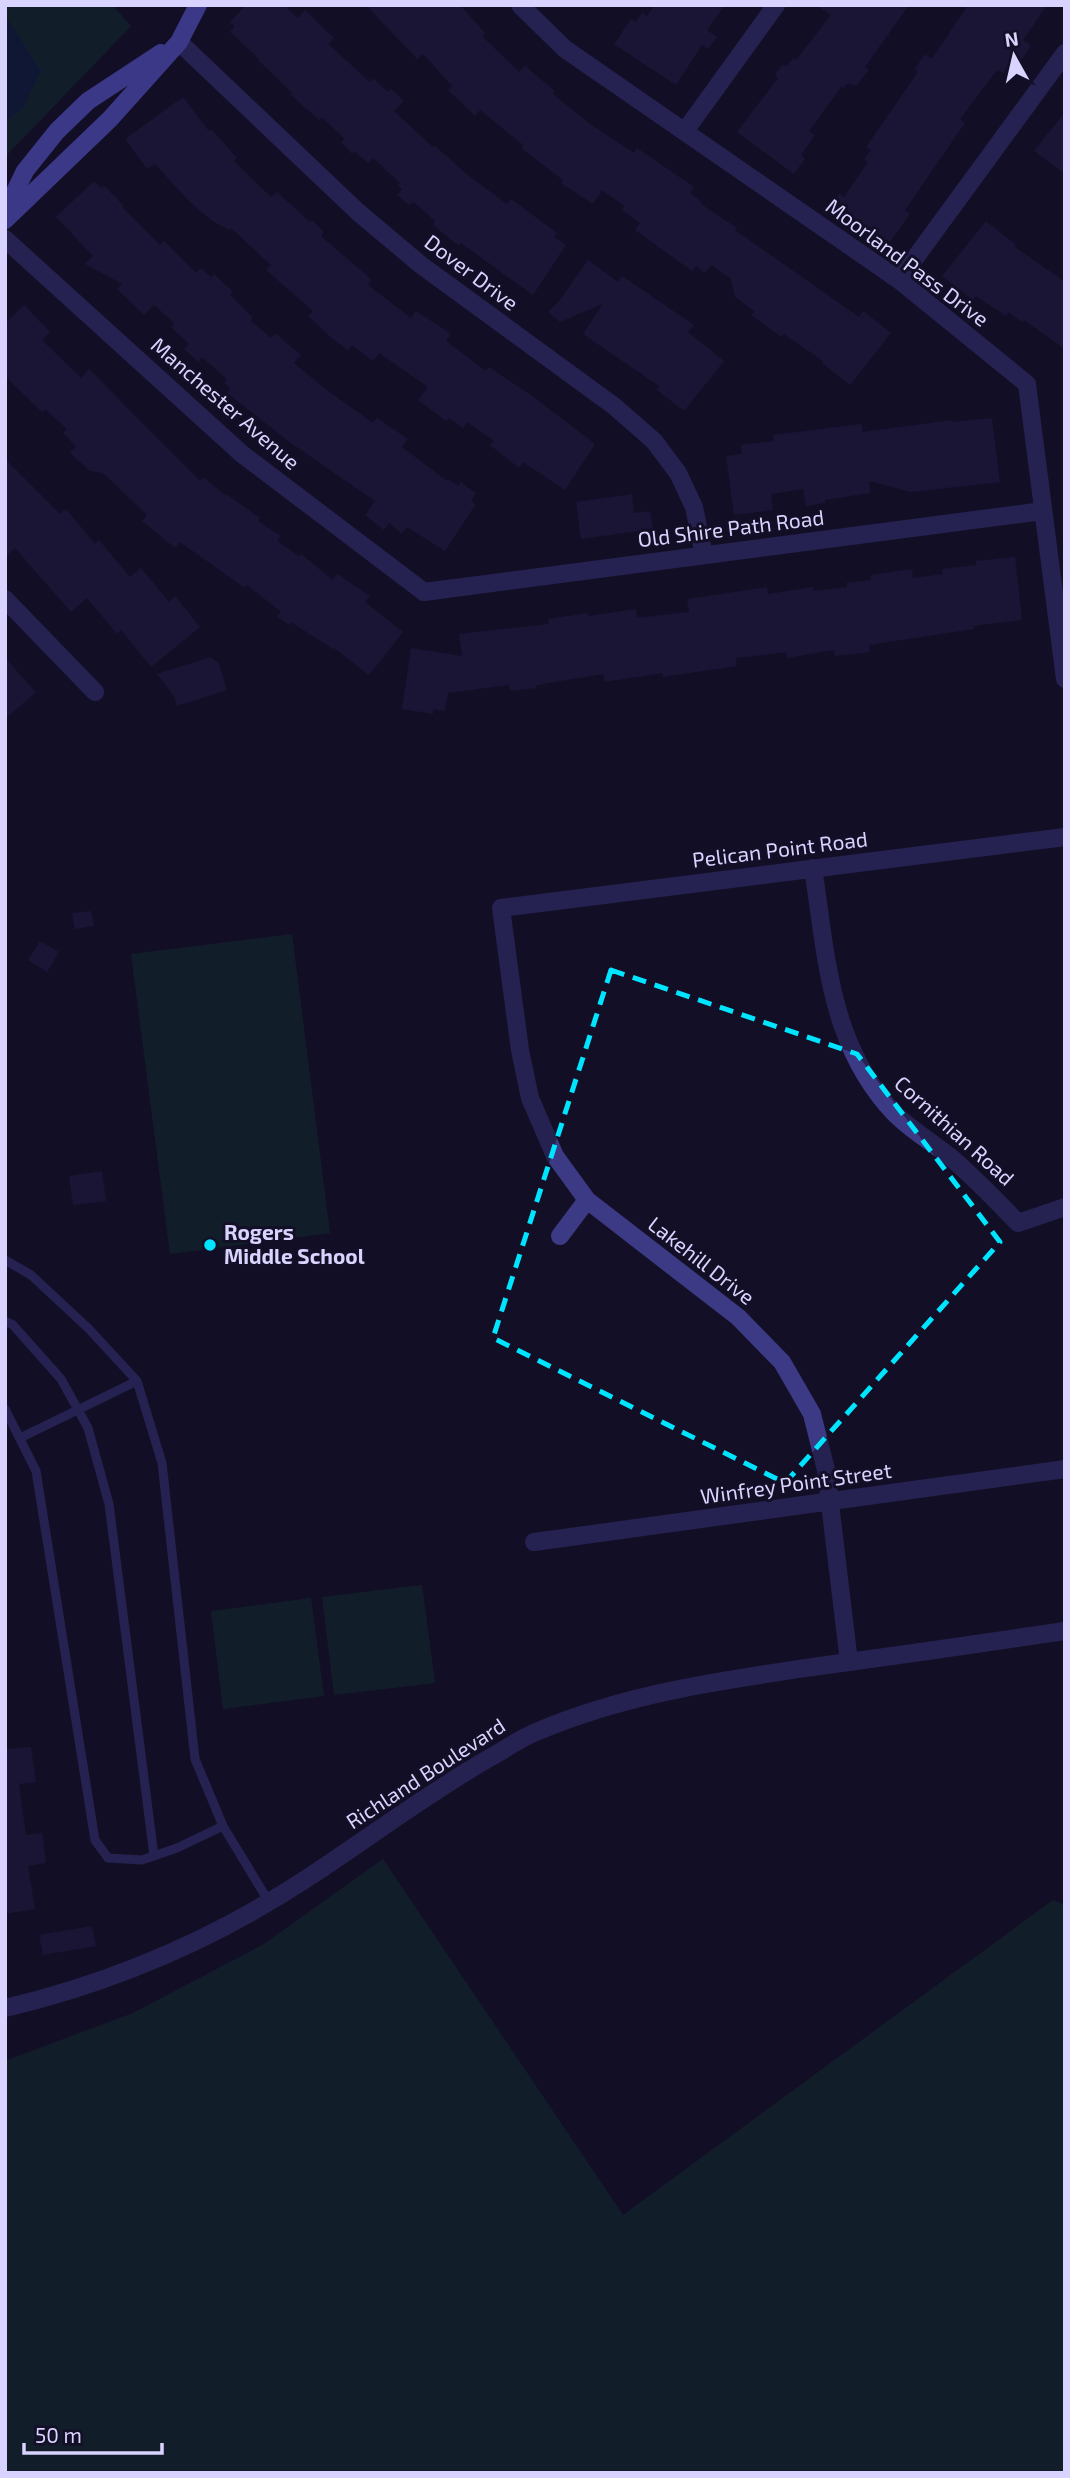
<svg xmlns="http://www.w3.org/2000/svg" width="1070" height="2478" font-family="'Exo 2',sans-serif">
  <rect width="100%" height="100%" fill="#130f26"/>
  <path fill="#12302f" d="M5 5H112L131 26 5 157Z
    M292 934 330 1233 170 1254 131 954Z
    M422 1585 435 1683 334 1695 322 1597Z
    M311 1598 324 1696 223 1709 211 1611Z
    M383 1859 623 2215 1053 1900 1065 1905V2473H5V2061L133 2013 264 1944Z"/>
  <path fill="#0c2248" d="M5 15 41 71 23 108 5 122Z"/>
  <path fill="#241b47" d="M246 5H284L298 18 305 10 334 38 328 44 370 82 373 78 388 92 391 89 404 101 394 111 433 147 434 145 470 177 507 204 511 199 557 233 554 237 566 245 533 295 461 243 459 246 433 225 435 221 414 202 409 205 397 195 402 189 398 185 400 183 373 158 368 163 354 151 352 154 341 142 345 139 322 117 319 120 290 94 292 93 258 60 259 59 230 32 235 26 230 22Z
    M366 5H460L485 33 482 36 519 72 525 66 555 91 553 94 590 124 634 153 637 148 694 187 690 193 702 202 701 204 737 228 735 230 859 317 863 311 891 333 850 385 822 363 823 361 784 334 781 337 751 315 754 311 735 297 731 279 711 265 705 273 696 266 692 271 635 230 640 223 622 210 625 206 602 190 593 204 561 183 563 180 521 148 523 145 480 110 475 116 448 90 452 86 423 54 417 59Z
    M655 5H725L707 30 717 37 708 49 702 45 676 85 614 44 631 19 636 22 642 13 647 16Z
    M816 5H909L865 67 869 70 856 86 848 83 844 88 842 86 809 131 815 135 801 155 805 159 794 174 737 132 778 78 775 75 782 65 787 66 793 58 796 60 831 15Z
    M968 5H1047L1023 40 1031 46 1015 69 1009 65 1003 73 997 70 960 119 965 123 905 210 910 214 886 247 829 207 839 194 844 197 868 162 864 159 871 150 866 147 918 72 915 69 925 54 932 59Z
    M183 97 209 131 211 129 237 158 234 161 271 197 277 192 310 222 312 220 324 232 321 236 372 280 368 285 411 318 416 311 451 334 446 341 486 371 489 367 535 398 595 444 565 490 523 462 519 468 490 445 494 441 467 422 463 428 449 418 446 421 418 400 428 387 379 353 373 361 352 345 348 350 334 340 308 316 313 311 266 270 271 265 231 228 229 230 212 221 189 201 155 164 147 169 125 139Z
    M1065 112V174L1034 151Z
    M94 181 101 188 104 186 124 206 122 207 160 245 164 241 196 273 201 268 211 277 214 274 233 292 230 295 252 317 251 321 271 338 275 333 301 355 294 363 328 391 373 423 377 418 408 439 402 447 447 481 448 479 459 486 460 482 476 493 471 501 476 504 445 551 407 527 402 534 389 523 384 530 365 515 375 501 288 441 227 393 230 388 224 383 227 379 202 357 198 362 184 349 189 344 172 328 174 323 154 305 144 315 117 289 122 284 85 264 93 256 56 217Z
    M986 221 1016 245 1015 247 1065 282V349L1024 320 1022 322 1008 312 1006 316 976 296 973 300 942 276Z
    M588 260 618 282 622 276 694 325 688 332 724 361 684 411 657 390 659 386 583 334 603 304 560 322 548 312 560 300Z
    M24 305 50 332 42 340 81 378 89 369 200 481 203 477 225 495 226 494 260 518 258 521 281 536 277 541 299 556 301 554 333 580 337 574 370 596 365 602 403 632 369 675 334 648 333 649 291 622 289 625 277 616 281 612 247 585 245 588 180 542 175 548 142 521 147 515 103 473 90 471 70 453 76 446 63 433 67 429 45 409 42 412 5 376V323Z
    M992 418 1000 482 911 492 869 481 870 493 825 500V503L806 506 803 489 771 494 773 510 734 515 726 456 742 454 741 445 774 441 773 435 861 424 863 432 952 420 953 422Z
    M5 459 60 514 66 509 95 544 99 540 130 577 141 568 169 602 175 596 200 627 151 667 121 630 117 634 87 598 71 612 15 548 5 557Z
    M632 494 634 513 650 511 653 529 581 539 576 502Z
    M1015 557 1022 620 973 626 974 629 869 645 870 652 835 656 834 650 787 658 786 652 736 658 737 666 663 677 662 673 605 682 603 674 548 683 535 686 536 688 510 691 509 685 448 693 445 711 433 709V714L402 709 411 648 462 656 459 634 549 624 548 619 588 613 589 616 636 609 637 618 689 612 687 599 767 587 768 594 813 587 814 591 847 587 846 583 871 580V575L912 569 913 578 943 574 942 569 976 565V561Z
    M211 657 219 664 227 690 177 706 174 696 157 674Z
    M5 658 36 692 5 719Z
    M91 911 94 926 75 929 72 913Z
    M40 941 59 952 47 972 28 960Z
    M102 1171 106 1201 73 1205 69 1176Z
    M31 1747 36 1782 19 1784 26 1835 42 1833 46 1863 28 1866 35 1909 5 1914V1749Z
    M92 1926 96 1946 43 1955 39 1935Z"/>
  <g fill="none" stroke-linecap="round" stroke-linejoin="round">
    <path stroke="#3d3a85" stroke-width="9" d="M5 1260 31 1275 89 1329 137 1381 162 1463 195 1759 223 1826
      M5 1321 13 1325 61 1379 88 1428 109 1504 154 1856
      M5 1409 36 1471 95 1840 108 1858 142 1860 177 1848 223 1826 269 1902
      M20 1438 137 1381"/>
    <path stroke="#3d3a85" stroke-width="18" d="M520 5 565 49 899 280 1027 384 1065 679
      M179 42 358 212 421 265 614 406 654 441 678 473 694 507 704 555
      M685 131 776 5
      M5 239 242 454 424 592 1043 511
      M899 280 1065 53
      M5 599 95 692
      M813 868C826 952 829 1038 887 1105 903 1125 929 1140 949 1156 974 1177 996 1200 1018 1223L1065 1207
      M560 1236 587 1200
      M534 1542 1065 1469
      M849 1662 826 1470 812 1414 782 1362 738 1317 587 1200 555 1156 530 1098 520 1050 501 908 1065 837
      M5 2008C115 1982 215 1939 309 1877 370 1837 428 1793 491 1757 506 1749 521 1738 536 1732 627 1693 724 1680 820 1666 902 1655 983 1643 1065 1631"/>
    <path stroke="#6f6bff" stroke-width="18" d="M5 212 25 171 57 131 88 101 161 53
      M5 220 110 119 179 42 198 5"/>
  </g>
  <path d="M0 0H1070V2478H0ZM611 970 857 1054 1000 1242 785 1483 493 1338Z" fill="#130f26" fill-opacity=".55" fill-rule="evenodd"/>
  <path fill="none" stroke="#00e5ff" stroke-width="5" stroke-dasharray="14 9" stroke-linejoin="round" d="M611 970 857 1054 1000 1242 785 1483 493 1338Z"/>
  <circle fill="#00e5ff" stroke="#130f26" stroke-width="2.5" cx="210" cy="1245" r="7"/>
  <g text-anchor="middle" stroke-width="6" stroke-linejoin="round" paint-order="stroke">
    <g font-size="21" fill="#d9d4ff" stroke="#130f26">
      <text transform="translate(907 263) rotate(37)" y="7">Moorland Pass Drive</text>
      <text transform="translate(471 273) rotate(37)" y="7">Dover Drive</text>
      <text transform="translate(225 404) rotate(41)" y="7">Manchester Avenue</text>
      <text transform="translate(731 529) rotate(-7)" y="7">Old Shire Path Road</text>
      <text transform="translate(780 850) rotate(-7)" y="7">Pelican Point Road</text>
      <text transform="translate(954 1131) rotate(42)" y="7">Cornithian Road</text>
      <text transform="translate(701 1261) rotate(38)" y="7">Lakehill Drive</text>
      <text transform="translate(796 1484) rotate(-8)" y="7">Winfrey Point Street</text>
      <text transform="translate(426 1774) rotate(-33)" y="7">Richland Boulevard</text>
    </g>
    <g font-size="21" font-weight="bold" fill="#d9d4ff" stroke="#130f26" text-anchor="start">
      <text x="224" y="1240">Rogers<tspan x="224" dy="24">Middle School</tspan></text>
    </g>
  </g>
  <rect width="1070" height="2478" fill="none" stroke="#d9d4ff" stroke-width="14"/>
  <g transform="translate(1014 56) rotate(352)" stroke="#130f26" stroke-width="5" paint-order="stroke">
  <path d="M0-5L12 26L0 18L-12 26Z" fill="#d9d4ff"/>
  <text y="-10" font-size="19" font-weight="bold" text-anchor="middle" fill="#d9d4ff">N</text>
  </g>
  <path d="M24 2443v10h138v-10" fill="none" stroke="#d9d4ff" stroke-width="3.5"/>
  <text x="35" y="2443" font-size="21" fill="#d9d4ff" stroke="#130f26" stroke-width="5" paint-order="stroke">50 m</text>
</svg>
